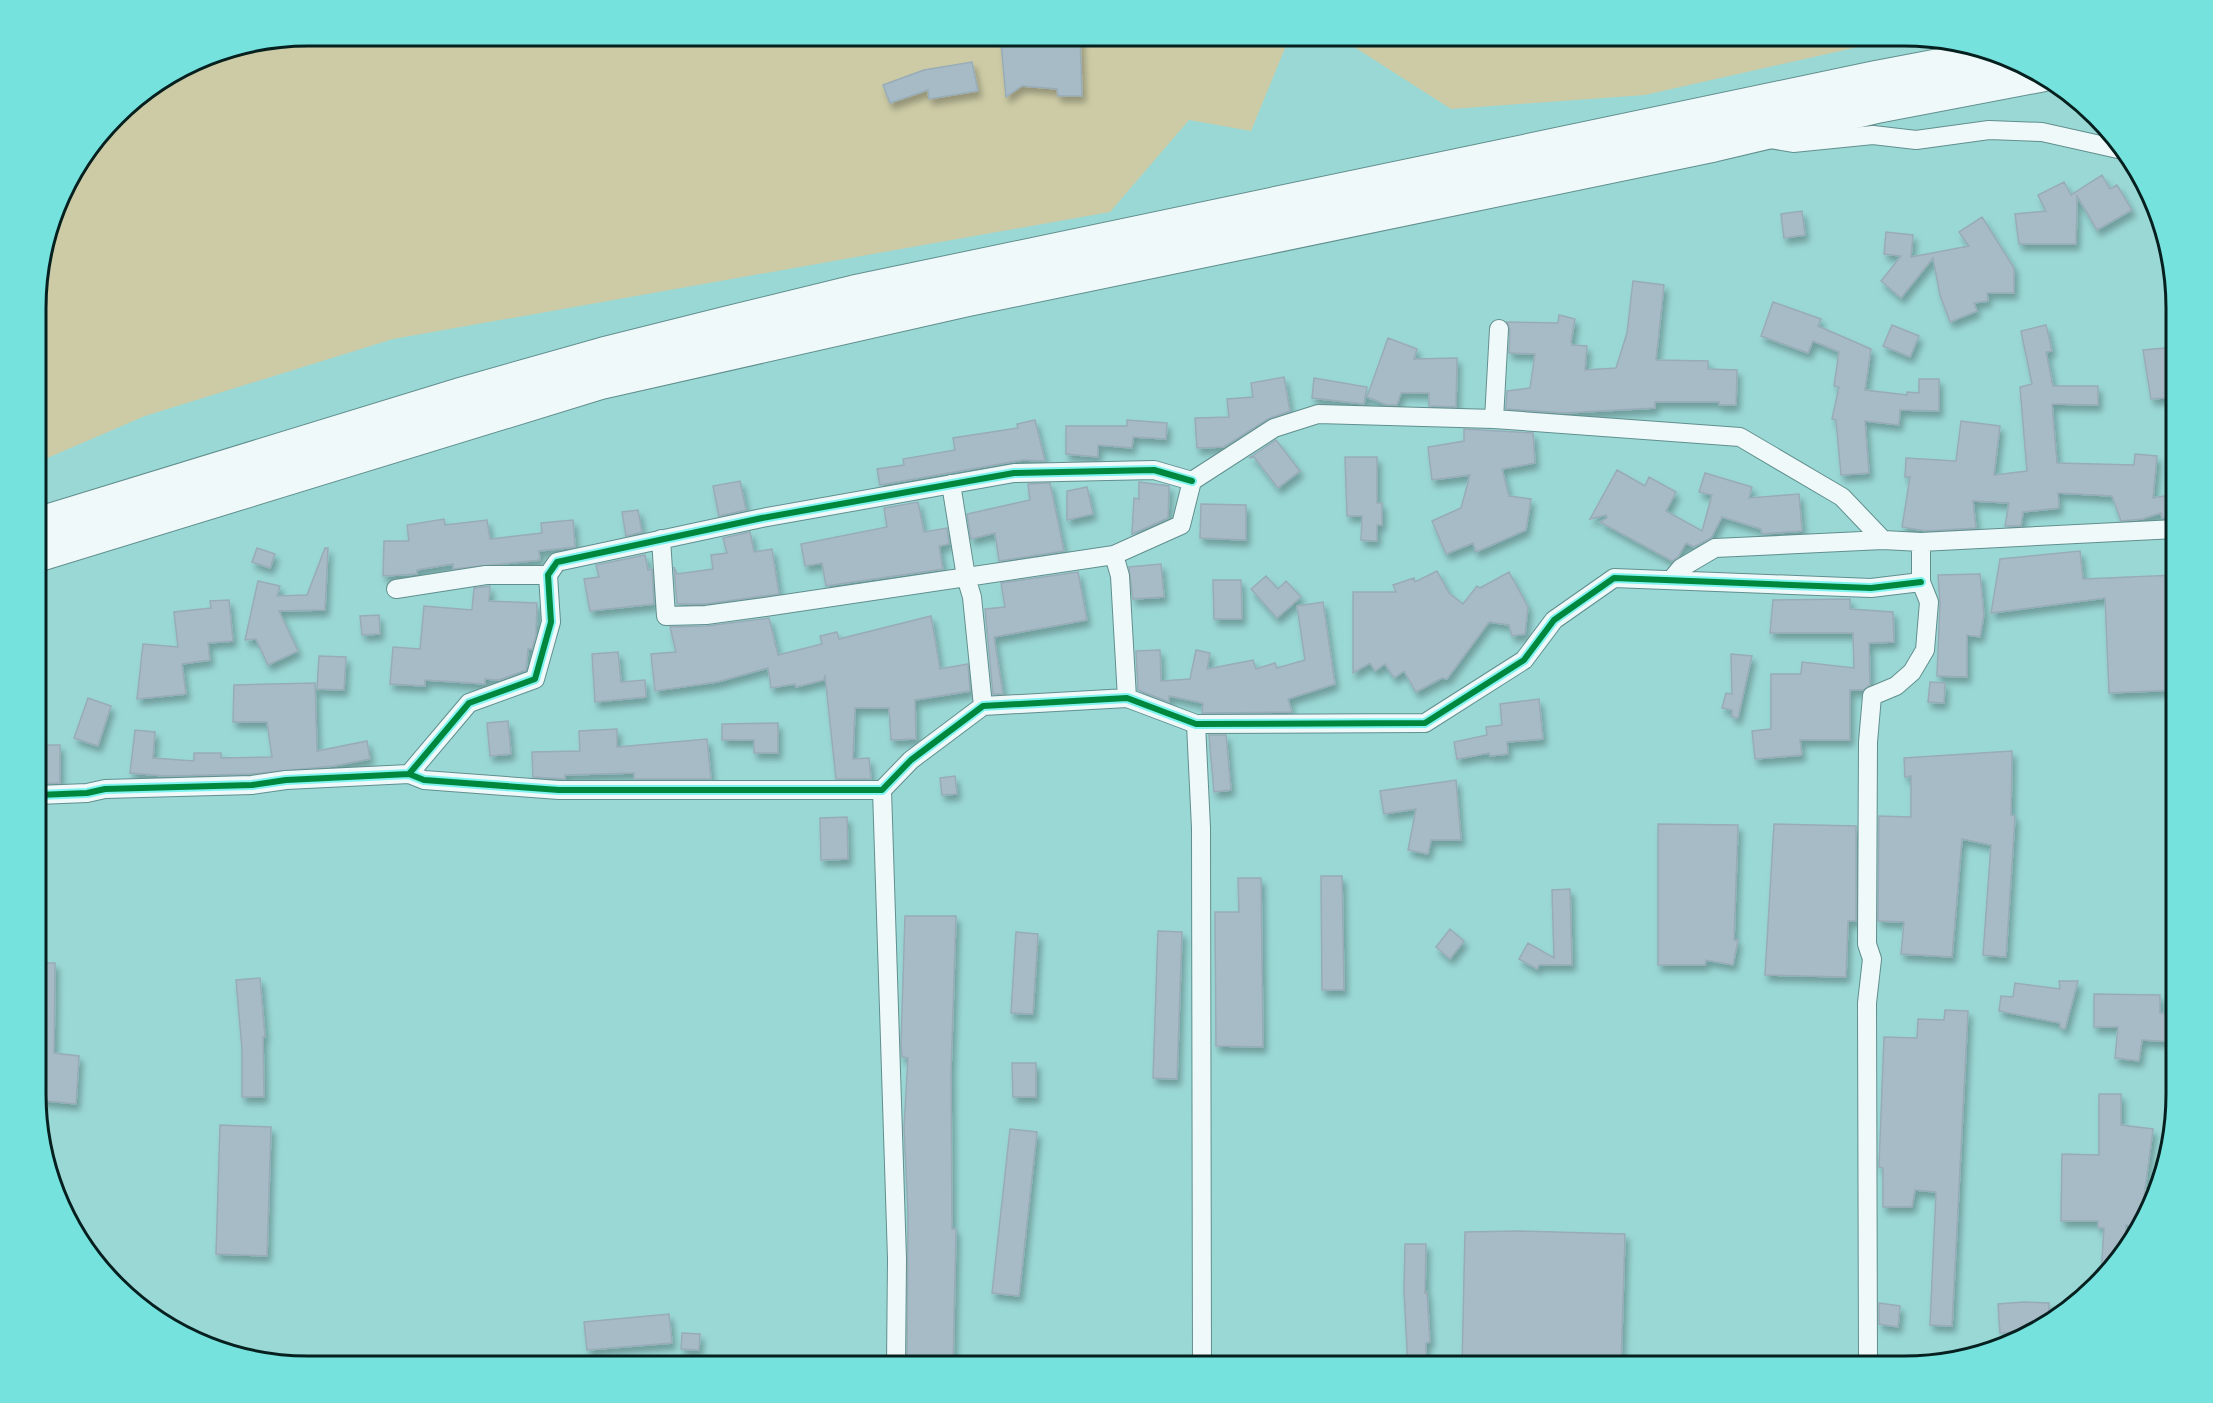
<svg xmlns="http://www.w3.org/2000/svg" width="2213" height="1403" font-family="Arial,sans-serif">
  <defs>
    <filter id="shadow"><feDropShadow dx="3.5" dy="6" stdDeviation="3" flood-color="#0004"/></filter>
  </defs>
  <rect width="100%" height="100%" fill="#9ad8d6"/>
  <path fill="#cccba5" d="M309 36H1290L1251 131 1189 120 1110 212 393 339 145 416 38 462V273L64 188 129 104 205 57Z
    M1337 36H1907L1645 95 1451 109Z"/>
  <path fill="#a7bbc7" stroke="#98acb8" stroke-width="1.5" filter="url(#shadow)" d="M1043 36H1080L1082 96H1058L1057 89 1022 86 1006 97 1001 43Z
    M972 62 978 91 929 99 928 90 890 103 883 85 924 70Z
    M2102 175 2110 189 2117 185 2132 210 2097 230 2077 196 2076 244H2019L2015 214 2046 211 2038 195 2064 182 2071 195Z
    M1802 211 1805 235 1784 238 1781 214Z
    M1982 217 2014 268V293H1987L1988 301 1974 303 1977 311 1950 322 1940 295 1933 258 1901 298 1881 281 1901 256 1884 254 1886 232 1913 235 1911 257 1969 246 1959 232Z
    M1633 281 1664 285 1656 360 1708 361V369L1737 370 1736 405H1719V402H1655V408L1565 413 1506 409 1507 391 1530 388 1535 354 1509 353 1510 330 1507 322 1558 323 1559 315 1575 319 1571 342 1572 345 1587 346 1585 370 1616 368 1627 333Z
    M1773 302 1821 319 1818 326 1871 349 1865 390 1907 395V392L1919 393V379H1939V411L1900 410 1899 425 1865 421 1869 473 1841 475 1836 420 1832 419 1839 387 1834 386 1839 352 1813 341 1808 353 1761 336Z
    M1892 325 1919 336 1910 357 1883 346Z
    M2046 325 2052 351 2046 352 2053 386H2098V405L2052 404 2057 463 2134 465 2135 454 2157 456 2153 498 2176 494V518H2162L2161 513 2142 519 2121 521 2112 496 2058 493 2059 508 2023 512 2021 526H2005L2009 503 1973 501 1976 528 1926 531 1902 527 1910 477H1905L1906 458 1956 461 1961 421 2000 426 1994 475 2027 471 2020 387 2032 384 2021 331Z
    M1388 338 1417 349 1414 359 1457 358 1456 407 1429 406V393H1401L1397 405H1387L1367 397Z
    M2176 347V397L2151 399 2143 350Z
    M1284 377 1290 411 1268 419 1224 447 1197 448 1195 418 1229 417 1227 399 1253 397 1251 383Z
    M1314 378 1367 387 1364 404 1312 398Z
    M1035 420 1045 461 1023 460 880 485 877 469 904 465 903 459 955 450 953 438 1018 428 1017 424Z
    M1127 420 1167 423 1166 439 1133 437 1132 448 1098 445V457L1066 454V426H1127Z
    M1464 429 1533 433 1535 463 1502 469 1509 496 1531 499 1526 530 1476 552 1473 543 1446 554 1432 521 1461 508 1470 475 1432 480 1428 447 1464 441Z
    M1276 440 1300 471 1278 488 1254 457 1249 458Z
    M1345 457H1377V503H1382V525H1377V541L1361 540 1362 516H1347Z
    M1617 470 1645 486 1649 477 1676 492 1666 511 1702 531 1712 495 1699 492 1705 473 1752 487 1749 498 1799 494 1802 531 1762 534 1761 529 1722 517 1711 538 1694 547 1686 543 1678 557 1672 561 1600 522 1607 518 1606 515 1590 519Z
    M740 481 746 510 719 516 713 486Z
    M1139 482 1169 486 1168 518 1132 534 1134 498 1139 499Z
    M1050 483 1064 551 999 561 995 533 971 539 967 514 1030 500 1028 484Z
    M1087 487 1093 514 1067 520V491Z
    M918 502 924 532 947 528 949 544 939 546 943 569 826 586 822 563 805 566 801 544 887 527 884 508Z
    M1201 504 1246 505V540L1200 538Z
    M638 510 642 532 626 536 622 512Z
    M444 519 445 525 487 520 490 539 542 533 541 523 573 520 575 547 539 551 540 560 453 569V564L417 570V574L383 576 384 541H409L407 525Z
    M750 532 754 552 772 549 779 594 705 604H677L674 567 677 574 713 569 711 555 727 553 723 538Z
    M257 548 275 554 270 568 252 562Z
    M325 548H328L325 610 279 611 298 651 268 665 256 639 245 640 258 581 280 586 277 596 307 595Z
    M2080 551 2083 579 2176 575V641L2170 650 2176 654V690L2109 693 2105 598 1991 613 2000 559Z
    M645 555 648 570 652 569 654 604 590 611 584 579 599 577 596 565Z
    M1161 564 1164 597 1133 599 1129 567Z
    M1437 571 1449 593 1463 604 1477 586 1480 588 1509 572 1528 607 1525 634 1512 636 1509 625 1489 622 1447 679 1442 678 1416 692 1404 671 1394 678 1385 664 1375 671 1370 663 1353 673V592H1396L1393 585 1414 578 1415 582Z
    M1078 572 1087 620 994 637 1003 694H993L985 609 1005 607 1001 583Z
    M1980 574 1984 615 1980 637 1967 635V677L1937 676 1940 603 1938 575Z
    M1266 576 1278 589 1286 581 1301 597 1277 618 1251 589Z
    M1213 580H1241L1242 619H1214Z
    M490 586 489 601 537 603 536 635 532 649H528L526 670 499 680 485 679V684L425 680V686L390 684 393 647 420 649 424 606 472 610 474 588Z
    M1850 599V609L1893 612 1894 642 1869 643 1870 685 1863 690H1850V740H1800L1802 755 1755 759 1752 731 1771 729V674H1801L1802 662 1854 668 1853 633H1770L1773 600Z
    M229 600 233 641 208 643 210 660 182 664 186 694 137 699 143 644 178 647 174 612 211 608 210 601Z
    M1323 602 1335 684 1288 699 1292 712 1202 713 1203 703 1169 696V702L1138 690 1136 651 1160 650 1161 681 1190 679 1196 650 1210 653 1207 669 1253 660 1256 669 1275 663 1277 668 1305 660 1297 606Z
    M379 615 380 634 362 635 360 616Z
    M931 616 940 669 968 664 970 691 915 700 916 739 891 740 889 708H855L853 759 869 758 871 779H836L825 675 824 680 796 687 795 684 771 688 768 668 717 682 655 691 651 654 676 652 670 627 707 626 769 618 778 655 822 644 820 636 837 632 839 639Z
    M618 652 621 682 645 680 646 697 595 702 592 654Z
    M1731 654 1752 656 1738 718 1732 717V710L1722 708 1726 693 1732 694Z
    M319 656 346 657 344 690 317 689Z
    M1930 682 1945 683 1944 703 1928 702Z
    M315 683 317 751 367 741 370 759 334 766 251 774 165 776 130 773 135 730 155 732 153 758 194 761V753H221V758L272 757 267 722H233L234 685Z
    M88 698 111 706 98 746 74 738Z
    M1539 699 1543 739 1507 742 1508 754 1490 756 1489 753 1457 759 1454 742 1487 735 1486 727 1502 725 1500 704Z
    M508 721 511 754 490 756 487 723Z
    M778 723V753H754V740H722V724Z
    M617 729V747L707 739 711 779H634V773L565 775V779L533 777 532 752 580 751 579 731Z
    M1209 735H1226L1231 790 1214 792Z
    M38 745H60V783L38 784Z
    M2012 751 2011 815 2015 816 2006 957 1983 955 1991 845 1962 839 1952 957 1901 954 1904 922 1878 921 1879 816 1911 817V776L1905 777 1904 758Z
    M955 776 957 794 942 795 940 778Z
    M1456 780 1461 840H1431L1428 854 1408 850 1416 809 1384 814 1380 791Z
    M847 817 848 859 821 860 820 818Z
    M1658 824 1738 825 1734 940H1738L1733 965 1706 960 1705 965H1658Z
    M1774 824 1856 826V921H1848L1846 977 1765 975Z
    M1321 876H1342L1344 990H1322Z
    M1238 878H1261L1263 1047 1216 1046 1215 912H1239Z
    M1570 889 1572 965H1539L1537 969 1519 959 1528 943 1554 958 1552 890Z
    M905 916H956L951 1071 952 1229H956L953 1367H907L908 1212 904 1128 908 1058 902 1057 901 1045Z
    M1450 929 1464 941 1450 959 1436 947Z
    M1158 931 1182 932 1177 1079 1153 1078Z
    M1016 932 1038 934 1033 1014 1011 1013Z
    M38 963H55L54 1053 79 1056 76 1104 38 1100Z
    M260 978 265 1037H263L264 1097H242V1049L236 980Z
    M2059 981H2078L2065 1029 2060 1028V1023L1999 1011 2001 996 2013 997 2015 983 2060 989Z
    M2094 994 2160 995V1013L2176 1014V1042L2142 1040 2139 1061 2115 1058 2118 1027H2094Z
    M1945 1010 1968 1011 1952 1326 1930 1325 1936 1192 1915 1190 1912 1207H1883V1168L1879 1167 1884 1037 1917 1038 1918 1019 1944 1020Z
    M1012 1063H1036V1097H1013Z
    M2099 1094H2121V1125L2153 1129 2140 1227 2126 1225 2125 1252 2101 1274 2104 1228H2098V1221H2061L2062 1154 2099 1155Z
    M220 1125 271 1127 267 1256 216 1254Z
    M1010 1129 1037 1132 1019 1296 992 1293Z
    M1519 1231 1625 1234 1621 1367H1462L1465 1232Z
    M1405 1244H1426L1425 1293 1427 1292 1430 1342 1426 1343V1367H1408L1404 1290Z
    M2024 1302 2049 1303V1323L2040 1331 2028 1334V1331L2000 1333 1998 1304Z
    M1879 1303 1900 1306 1898 1327 1879 1324Z
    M669 1314 672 1343 587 1350 584 1322Z
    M682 1333 700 1334 699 1350 681 1349Z"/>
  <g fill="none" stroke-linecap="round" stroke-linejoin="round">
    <defs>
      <path id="minor" d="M1770 139 1793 143 1873 135 1916 140 1989 130 2042 132 2118 149
        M1494 419 1499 329
        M951 484 966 577 972 597 983 706
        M661 539 666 616 706 615 765 607 1114 555 1181 525 1192 481 1274 428 1318 414 1494 419 1740 437 1842 497 1883 540 1921 542 2176 529
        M1114 555 1120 576 1127 698
        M1671 580 1681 568 1715 548 1883 540
        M396 589 486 575H548
        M1196 724 1201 828 1202 1367
        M409 774 469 703 535 679 551 622 548 575 557 562 762 518 1014 473 1154 470 1192 481
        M882 790 897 1259 896 1367
        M38 795 87 793 105 789 252 785 286 780 409 774 424 780 559 790H882L911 760 983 706 1127 698 1196 724 1425 723 1524 660 1554 620 1614 578 1871 588 1921 582
        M1868 1366 1867 1003 1872 959 1867 944 1868 742 1872 696 1896 686 1912 672 1925 650 1929 602 1921 582V542"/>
      <path id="motorway" d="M38 524 462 394 603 354 727 323 854 292 1874 78 2000 54
        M38 555 599 383 966 300 1714 145 1879 106 2042 75"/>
    </defs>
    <use href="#minor" stroke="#608f8e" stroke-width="20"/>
    <use href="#motorway" stroke="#608f8e" stroke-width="35"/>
    <use href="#minor" stroke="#f0f9f9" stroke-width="18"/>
    <use href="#motorway" stroke="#f0f9f9" stroke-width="33"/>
    <defs>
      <path id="cycleway" d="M409 774 469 703 535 679 551 622 548 575 557 562 762 518 1014 473 1154 470 1192 481
        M38 795 87 793 105 789 252 785 286 780 409 774 424 780 559 790H882L911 760 983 706 1127 698 1196 724 1425 723 1524 660 1554 620 1614 578 1871 588 1921 582"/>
    </defs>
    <use href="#cycleway" stroke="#7ff3ef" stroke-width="10"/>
    <use href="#cycleway" stroke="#00873e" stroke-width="6"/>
  </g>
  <path d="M0 0H2213V1403H0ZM308 46H1904A262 262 0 0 1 2166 308V1094A262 262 0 0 1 1904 1356H308A262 262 0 0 1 46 1094V308A262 262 0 0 1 308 46Z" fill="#75e2de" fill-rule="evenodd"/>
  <path fill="none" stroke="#06201f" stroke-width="3" d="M308 46H1904A262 262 0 0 1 2166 308V1094A262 262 0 0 1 1904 1356H308A262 262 0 0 1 46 1094V308A262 262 0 0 1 308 46Z"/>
</svg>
